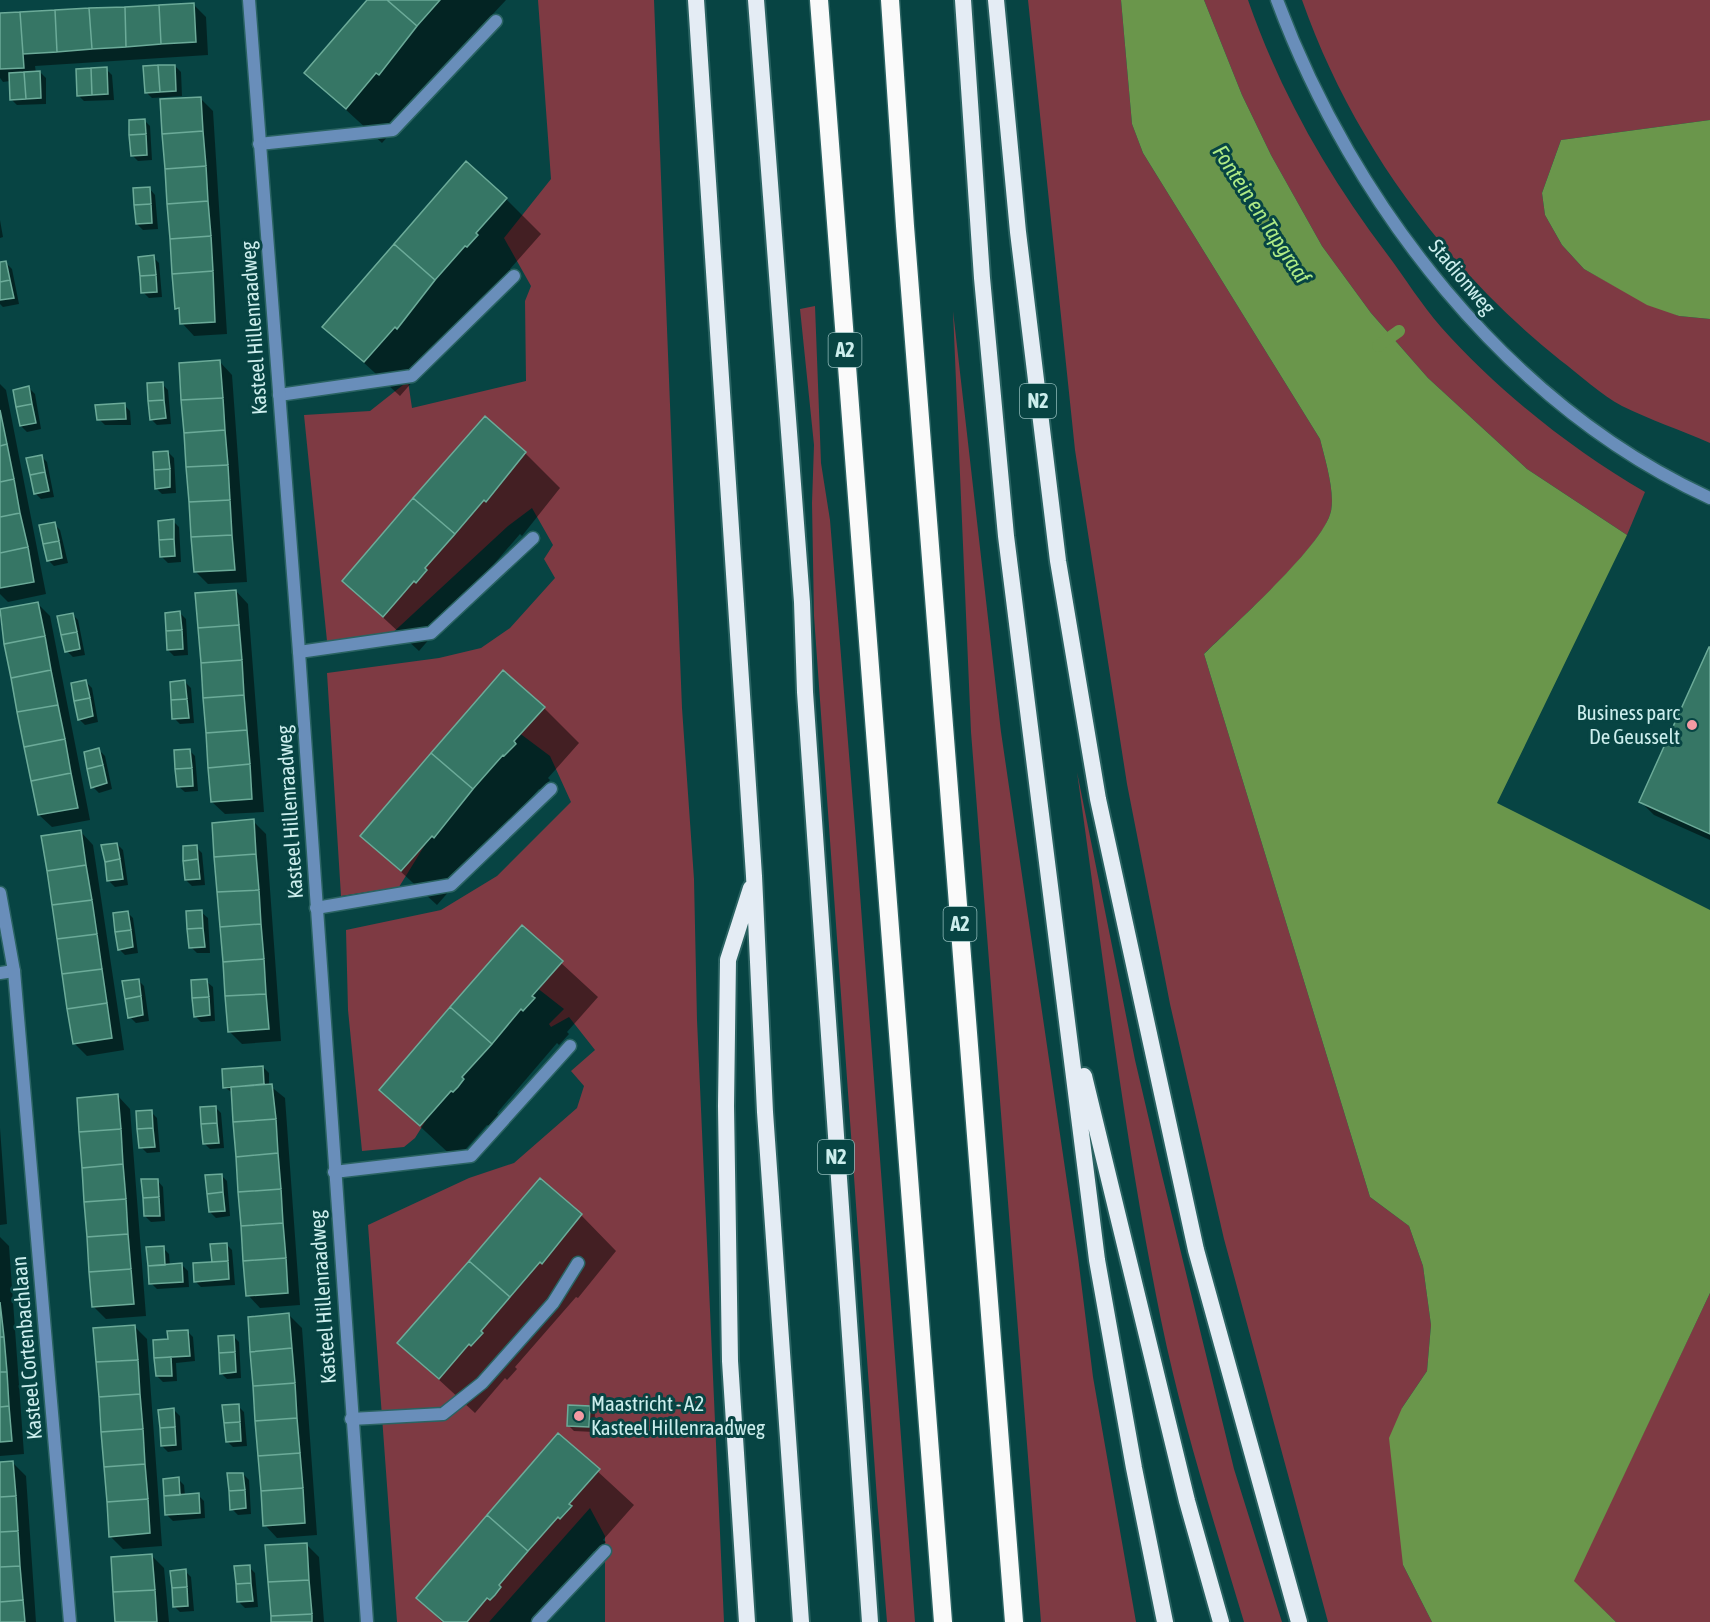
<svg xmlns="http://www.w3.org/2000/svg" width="1710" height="1622" font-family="'Asap Condensed',sans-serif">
  <rect width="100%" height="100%" fill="#074443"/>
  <path fill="#7e3a43" d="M538 0H654L682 708 694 879 697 1020 724 1622H605V1536L590 1508 489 1622H397L368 1225 469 1178 514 1163 577 1108 584 1086 571 1071 595 1050 569 1017 551 1027 549 1024 564 1009 518 973 415 1138 404 1147 362 1151 348 1010 346 930 441 910 497 876 571 802 550 756 502 720 399 887 341 896 327 673 439 658 481 648 510 628 555 578 544 559 553 545 532 508 508 526 387 638 327 641 304 415 370 411 408 381 412 408 526 381 525 301 531 286 504 238 551 179Z
    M1028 0H1121L1132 124 1143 153 1320 439C1325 459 1335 491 1331 511 1324 546 1232 626 1204 654L1370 1197 1409 1226 1423 1266 1431 1325 1427 1371 1402 1408 1403 1565 1432 1622H1328L1224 1239 1170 1004 1127 784 1075 450Z
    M1204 0H1248C1280 92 1328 176 1387 254 1405 278 1421 304 1441 327 1498 391 1571 449 1645 492L1627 535 1527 469 1428 378 1371 313 1322 246 1271 155 1242 95Z
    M1302 0H1710V120L1561 140 1542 193 1545 215 1562 245 1584 269 1615 286 1679 316 1710 319V443C1681 430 1650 420 1622 406 1601 395 1580 375 1560 360 1445 268 1351 140 1302 0Z
    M815 306 821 463 830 520 855 828 915 1622H887L877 1499 814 616 812 503 814 445 800 309Z
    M953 311 1001 732 1078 1257 1093 1377 1136 1622H1041L971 732Z
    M1077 772 1135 1060 1161 1171 1234 1469 1282 1622H1244C1214 1522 1182 1422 1161 1320 1124 1139 1103 955 1077 772Z
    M1710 1293V1622H1616L1573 1581Z"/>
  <path fill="#6a964b" d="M1121 0H1204L1242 95 1271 155 1322 246 1371 313 1428 378 1527 469 1627 535 1497 803 1710 910V1293L1574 1581 1616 1622H1432L1403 1565 1389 1438 1402 1408 1427 1371 1431 1325 1423 1266 1409 1226 1370 1197 1204 654C1232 626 1324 545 1331 511 1335 491 1325 459 1320 439L1143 153 1132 124Z
    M1710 120V319L1679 316 1647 305 1584 269 1562 245 1545 215 1542 193 1561 140Z"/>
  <path fill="#0007" d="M369 0H506L492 15 494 17 382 143 306 73Z
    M193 4 206 17 208 55 35 66 36 73 40 72 46 78V104L17 105 11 99 10 81 3 82 0 78V14Z
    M175 66 181 72 182 96 152 98 146 92Z
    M106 69 112 75 114 100 84 101 78 95Z
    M200 98 213 111 227 334 194 336 182 323 181 313 176 308Z
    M144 120 150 126 152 160 138 161 132 155Z
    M149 188 155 195 158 229 143 230 137 224Z
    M506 199 541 234 510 269 513 271 503 281 501 280 400 396 325 327Z
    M0 220 3 237 0 238Z
    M153 257 159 263 162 297 149 298 143 292Z
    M6 263 12 269 19 304 3 307 0 304V264Z
    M220 362 232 375 247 582 208 584 195 571Z
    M0 384 6 390 46 594 8 602 0 594Z
    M162 384 168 390 171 424 157 425 151 419Z
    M29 388 35 394 41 429 27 432 21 426 15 391Z
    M124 405 130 411 131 425H105L99 419Z
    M168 452 174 458 176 493 162 494 156 488Z
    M525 453 560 488 522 536 520 534 419 651 344 581Z
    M41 456 47 462 54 497 41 499 35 493Z
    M173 521 179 527 181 562 168 563 162 557Z
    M54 524 60 530 68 563 54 566 48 560Z
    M236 591 248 604 264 812 225 814 212 802Z
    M37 603 50 616 90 820 52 827 39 815 0 617V611Z
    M180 613 186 619 188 655 174 656 168 650Z
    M72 614 78 620 85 655 73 657 67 651Z
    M1710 649V840L1654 815 1641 802Z
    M86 682 92 688 98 722 85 725 79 719Z
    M185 682 191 688 194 723 180 724 174 718Z
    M544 708 579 743 548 778 550 780 541 790 539 789 437 905 362 836Z
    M99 750 105 756 112 789 99 793 93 787Z
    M189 750 195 756 198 791 185 792 178 786Z
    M253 821 266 834 281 1041 242 1044 229 1031Z
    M81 832 93 845 124 1050 87 1056 74 1043Z
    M117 844 123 850 128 885 115 887 109 881Z
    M196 847 202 853 205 885 192 886 186 880Z
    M127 912 133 918 138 953 125 955 119 949Z
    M201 912 208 918 210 953H197L191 947Z
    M522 927 598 997 567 1032 569 1034 559 1045 557 1043 497 1113 499 1115 489 1126 487 1125 456 1160 381 1090Z
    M138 980 144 986 149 1021 136 1023 130 1017Z
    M206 981 213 987 215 1021 201 1022 195 1016Z
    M263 1067 269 1073V1085L285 1098 300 1305 260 1308 248 1295 233 1093 224 1087Z
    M118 1096 130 1109 146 1316 106 1319 93 1306Z
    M215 1107 221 1113 224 1148 210 1149 204 1143Z
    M151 1112 157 1118 160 1152 147 1153 141 1147Z
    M0 1128 7 1224 0 1225Z
    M221 1175 227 1181 230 1216 216 1218 210 1212Z
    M157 1180 163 1187 165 1221 151 1222 145 1216Z
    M581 1215 616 1251 578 1298 576 1297 515 1367 517 1369 507 1380 505 1378 475 1413 399 1343Z
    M0 1237 9 1246 24 1454 0 1456Z
    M226 1244 232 1250 235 1285 201 1287 195 1281 213 1264Z
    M163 1248 169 1254 170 1266 182 1265 188 1271 189 1287 157 1289 151 1283Z
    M289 1315 302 1328 317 1535 277 1538 265 1525Z
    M135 1327 147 1339 162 1546 123 1549 110 1536Z
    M187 1331 193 1337 195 1361 176 1363 177 1381 163 1382 157 1376 169 1340Z
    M233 1336 239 1342 241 1378 227 1379 221 1373Z
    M238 1406 244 1412 247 1446 233 1447 227 1441Z
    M589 1407 595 1413 594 1432 574 1431 568 1425Z
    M174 1410 180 1416 182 1450 168 1452 162 1446Z
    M558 1435 634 1505 603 1540 606 1542 596 1553 594 1551 534 1622H442L418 1598Z
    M13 1463 26 1476 36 1622H0V1464Z
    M243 1474 249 1480 251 1514 238 1515 232 1509Z
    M178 1479 184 1485 185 1496 198 1495 204 1501 205 1518 173 1521 167 1515Z
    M306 1544 319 1557 324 1622H272Z
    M152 1556 164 1568 169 1622H117Z
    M249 1567 255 1573 258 1607 245 1608 239 1602Z
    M185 1571 191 1577 194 1611 180 1612 174 1606Z"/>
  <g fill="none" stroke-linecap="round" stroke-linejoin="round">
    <path stroke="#6a964b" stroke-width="12" d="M1378 346 1399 331"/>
  </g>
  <path fill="#367665" stroke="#6cab99" stroke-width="1.5" d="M367 0H387L417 26 379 75 376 73 346 109 304 73Z
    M387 0H440L417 26Z
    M194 3 196 42 161 44 159 5Z
    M159 5 161 44 126 47 125 7Z
    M125 7 126 47 92 49 89 8Z
    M89 8 92 49 57 52 55 10Z
    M55 10 57 52 23 54 20 12Z
    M20 12 24 68 0 69V13Z
    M158 65 160 92 145 93 143 66Z
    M158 65H175L176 91 160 92Z
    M107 67 108 94 92 95 91 68Z
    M91 68 92 95 77 96 76 69Z
    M40 71 41 98 26 99 24 72Z
    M24 72 26 99 10 100 9 73Z
    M201 97 203 131 162 134 160 99Z
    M145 119 146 134 129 135V120Z
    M203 131 206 166 165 169 162 134Z
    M146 134 147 155 131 156 129 135Z
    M466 161 507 198 476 233 478 235 467 247 465 246 435 280 394 244Z
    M206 166 208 201 167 204 165 169Z
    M150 187 151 204 134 205 133 188Z
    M208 201 211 236 170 239 167 204Z
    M151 204 152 223 136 224 134 205Z
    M211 236 213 271 172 274 170 239Z
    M394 244 435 280 397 329 395 327 364 362 322 327Z
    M154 255 156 275 140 276 138 257Z
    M6 261 10 280 0 282V262Z
    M213 271 215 322 180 324 179 308 175 309 172 274Z
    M156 275 157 292 141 293 140 276Z
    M10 280 14 298 0 300V282Z
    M220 360 223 398 181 400 179 363Z
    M163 382 164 400 148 401 147 383Z
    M29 386 32 404 16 407 13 390Z
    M223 398 225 430 184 433 181 400Z
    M164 400 166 418 150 420 148 401Z
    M125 403 126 419 97 420 95 405Z
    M32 404 36 423 20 426 16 407Z
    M0 410 7 444 0 446Z
    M485 416 526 452 486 502 484 500 455 534 413 498Z
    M225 430 228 465 186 467 184 433Z
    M7 444 14 479 0 482V446Z
    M168 451 170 469 154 470 153 452Z
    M42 455 45 472 30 475 26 458Z
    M228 465 230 500 189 502 186 467Z
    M170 469V487L155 489 154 470Z
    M45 472 49 491 34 494 30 475Z
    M14 479 20 513 0 517V482Z
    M413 498 455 534 425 568 427 570 416 583 414 581 383 617 342 581Z
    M230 500 232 535 191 537 189 502Z
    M20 513 28 547 0 553V517Z
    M174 519V539L159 540 158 521Z
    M55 522 59 541 43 544 39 525Z
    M232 535 235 570 194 572 191 537Z
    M174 539 175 556 160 557 159 540Z
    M59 541 62 558 47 561 43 544Z
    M28 547 34 582 0 588V553Z
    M236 590 239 625 198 628 195 593Z
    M38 602 45 636 4 644 0 609Z
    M180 611 182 630 166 631 165 613Z
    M73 613 77 632 61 635 57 616Z
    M239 625 242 660 201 663 198 628Z
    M182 630 183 649 167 650 166 631Z
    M77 632 80 649 65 652 61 635Z
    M45 636 51 670 11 678 4 644Z
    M1709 647H1710V834L1639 802Z
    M242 660 244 695 203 698 201 663Z
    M51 670 58 705 17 712 11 678Z
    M503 670 545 707 514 741 516 744 504 756 503 755 473 789 431 753Z
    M86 680 90 698 74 701 71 683Z
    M185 680 187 699 171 700 170 682Z
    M244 695 247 730 206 733 203 698Z
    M90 698 93 716 78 720 74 701Z
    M187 699 189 718 172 719 171 700Z
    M58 705 65 739 24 747 17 712Z
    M247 730 250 764 208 768 206 733Z
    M65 739 71 773 31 781 24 747Z
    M99 748 103 765 87 769 84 752Z
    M190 749 192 768 175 769 174 750Z
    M431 753 473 789 434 838 432 836 401 871 360 836Z
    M250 764 252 799 211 802 208 768Z
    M103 765 107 783 91 788 87 769Z
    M192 768 193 786 177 787 175 769Z
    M71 773 78 808 38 815 31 781Z
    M254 819 256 854 214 857 212 823Z
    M81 830 86 865 47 871 41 836Z
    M117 843 120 859 105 862 101 845Z
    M197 845 198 859 183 861V846Z
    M256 854 259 890 217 892 214 857Z
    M120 859 123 879 107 881 105 862Z
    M198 859 200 879 185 880 183 861Z
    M86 865 92 900 52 905 47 871Z
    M259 890 261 924 220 927 217 892Z
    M92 900 97 934 57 939 52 905Z
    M202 910 203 928 187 929 186 911Z
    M128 911 131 930 115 932 113 913Z
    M261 924 264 959 223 962 220 927Z
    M522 925 563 961 532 996 535 998 523 1011 521 1009 492 1044 450 1007Z
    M203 928 205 947 189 948 187 929Z
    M131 930 133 947 118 950 115 932Z
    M97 934 102 969 62 974 57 939Z
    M264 959 266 994 225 996 223 962Z
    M102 969 107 1003 67 1009 62 974Z
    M139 979 141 996 125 999 122 981Z
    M207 979 209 997 192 998 191 980Z
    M266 994 269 1029 228 1032 225 996Z
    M141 996 143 1015 128 1018 125 999Z
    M209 997 210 1015 194 1017 192 998Z
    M107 1003 112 1038 73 1044 67 1009Z
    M450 1007 492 1044 462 1077 464 1079 458 1087 453 1092 451 1091 420 1126 379 1090Z
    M263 1066 264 1084 223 1088 222 1069Z
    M272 1084 276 1119 233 1122 231 1087Z
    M118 1094 121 1129 79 1132 77 1098Z
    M216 1106 217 1123 201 1124 200 1107Z
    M152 1110 153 1128 137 1129 136 1111Z
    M276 1119 278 1153 236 1157 233 1122Z
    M217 1123 219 1143 203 1144 201 1124Z
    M153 1128 155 1147 139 1148 137 1129Z
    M121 1129 123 1164 82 1168 79 1132Z
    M278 1153 281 1189 238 1192 236 1157Z
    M123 1164 126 1199 84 1202 82 1168Z
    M222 1174 223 1192 207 1194 205 1175Z
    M540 1178 582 1214 542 1264 540 1262 510 1297 469 1261Z
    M141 1179H158L159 1197 143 1198Z
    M281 1189 283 1223 241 1226 238 1192Z
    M223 1192 225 1211 209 1212 207 1194Z
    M159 1197 160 1216H144L143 1198Z
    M126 1199 128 1234 87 1237 84 1202Z
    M283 1223 286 1258 243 1261 241 1226Z
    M128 1234 131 1269 89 1272 87 1237Z
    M227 1243 228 1261 212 1262 210 1244Z
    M164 1246 165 1265 148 1266 146 1247Z
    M286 1258 288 1293 246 1296 243 1261Z
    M228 1261 229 1279 194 1282 193 1263Z
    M469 1261 510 1297 481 1331 483 1333 471 1346 469 1344 439 1379 397 1343Z
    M182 1263 183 1282 149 1284 148 1266Z
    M131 1269 134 1304 92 1307 89 1272Z
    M0 1302 4 1337H0Z
    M289 1313 292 1348 250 1352 248 1317Z
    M135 1325 138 1360 96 1362 93 1328Z
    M188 1330 190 1356 154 1358 153 1340 168 1339 167 1331Z
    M234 1335 235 1352 219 1353 218 1336Z
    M0 1337H4L7 1372H0Z
    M292 1348 295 1383 253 1386 250 1352Z
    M235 1352 236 1372 220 1374 219 1353Z
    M171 1357 172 1376H156L154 1358Z
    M138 1360 140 1394 99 1397 96 1362Z
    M0 1372H7L9 1406 0 1407Z
    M295 1383 297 1418 255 1421 253 1386Z
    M140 1394 143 1429 101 1432 99 1397Z
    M239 1404 240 1422 224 1423 222 1405Z
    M568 1405 590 1406 589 1427 567 1426Z
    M9 1406 12 1441 0 1442V1407Z
    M174 1408 175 1427 160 1428 158 1410Z
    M297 1418 300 1453 258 1456 255 1421Z
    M240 1422 241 1441 226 1442 224 1423Z
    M175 1427 176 1445 161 1446 160 1428Z
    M143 1429 145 1464 104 1467 101 1432Z
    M558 1433 600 1469 569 1504 572 1506 560 1519 558 1517 528 1551 487 1515Z
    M300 1453 303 1488 261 1491 258 1456Z
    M13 1461 16 1496 0 1497V1462Z
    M145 1464 148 1499 107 1502 104 1467Z
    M227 1473H243L245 1490 229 1491Z
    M179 1477 180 1495 164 1496 163 1479Z
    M303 1488 305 1523 263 1526 261 1491Z
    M245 1490 246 1508 230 1510 229 1491Z
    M199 1493 200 1513 165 1515 164 1496Z
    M16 1496 18 1531 0 1532V1497Z
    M148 1499 150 1533 109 1537 107 1502Z
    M487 1515 528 1551 499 1585 501 1587 495 1595 490 1600 487 1598 467 1622H444L416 1598Z
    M18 1531 20 1566 0 1567V1532Z
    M307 1543 309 1580 268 1582 265 1545Z
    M152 1554 155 1590 113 1592 111 1557Z
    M250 1565 251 1583 236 1584 234 1566Z
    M20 1566 23 1600 0 1602V1567Z
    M186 1569 187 1587 172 1588 170 1571Z
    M309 1580 312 1614 271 1616 268 1582Z
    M251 1583 253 1601 237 1602 236 1584Z
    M187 1587 188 1606 173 1607 172 1588Z
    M155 1590 157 1622H115L113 1592Z
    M23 1600 25 1622H0V1602Z
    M312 1614V1622H271V1616Z"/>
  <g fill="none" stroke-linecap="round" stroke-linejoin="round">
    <defs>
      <path id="service" d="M259 144 393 130 496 21
        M279 395 412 376 514 276
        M299 652 431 633 533 538
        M316 908 451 885 551 789
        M0 973 14 971
        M334 1172 471 1156 570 1046
        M351 1419 443 1414 482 1383 553 1303 578 1263
        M538 1622 605 1551"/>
      <path id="minor" d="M249 0 299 652 367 1622
        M1277 0C1353 205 1508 405 1710 498
        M0 893 14 971 70 1622"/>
      <path id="trunk" d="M696 0 754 876 765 1112 801 1622
        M756 0 802 602 805 692 870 1622
        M963 0 982 278 1006 536 1097 1260 1134 1468 1165 1622
        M996 0 1018 232 1058 561 1098 799 1196 1250 1299 1622
        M1084 1076 1187 1501 1221 1622
        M747 1622 730 1361 726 1106 728 960 751 888"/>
      <path id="motorway" d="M819 0 943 1622
        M890 0 905 226 1014 1622"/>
    </defs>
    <use href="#service" stroke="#2a6362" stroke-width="15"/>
    <use href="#minor" stroke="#2a6362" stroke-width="15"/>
    <use href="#trunk" stroke="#2a6362" stroke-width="20"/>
    <use href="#motorway" stroke="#2a6362" stroke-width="21"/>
    <use href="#service" stroke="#698eba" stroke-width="12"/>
    <use href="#minor" stroke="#698eba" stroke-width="12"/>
    <use href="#trunk" stroke="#e4ecf4" stroke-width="16"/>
    <use href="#motorway" stroke="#fafafa" stroke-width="18"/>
  </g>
  <g fill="#f49aa3" stroke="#074443" stroke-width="2">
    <circle cx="1692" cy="725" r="6"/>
    <circle cx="579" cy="1416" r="6"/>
  </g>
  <g text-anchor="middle" stroke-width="6" stroke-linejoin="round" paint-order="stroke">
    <g fill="#074443" stroke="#91bbba" stroke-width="1.5">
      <rect x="828.5" y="333" width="33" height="34" rx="4.5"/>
      <rect x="1020" y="384" width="36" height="34" rx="4.5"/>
      <rect x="943.5" y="907" width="33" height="34" rx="4.5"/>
      <rect x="818" y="1140" width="36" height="34" rx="4.5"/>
    </g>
    <g font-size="20" font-weight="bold" fill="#cceeed">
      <text x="845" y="357">A2</text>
      <text x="1038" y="408">N2</text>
      <text x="960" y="931">A2</text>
      <text x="836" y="1164">N2</text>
    </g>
    <g font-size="21" fill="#cceeed" stroke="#074443">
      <text transform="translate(1462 277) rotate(50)" y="7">Stadionweg</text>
      <text transform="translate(254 328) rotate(-94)" y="7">Kasteel Hillenraadweg</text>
      <text transform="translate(290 812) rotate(-94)" y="7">Kasteel Hillenraadweg</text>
      <text transform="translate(323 1297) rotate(-94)" y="7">Kasteel Hillenraadweg</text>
      <text transform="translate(27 1348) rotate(-95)" y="7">Kasteel Cortenbachlaan</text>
    </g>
    <g font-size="21" fill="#cceeed" stroke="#074443" text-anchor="end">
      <text x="1680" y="720">Business parc<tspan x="1680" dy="24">De Geusselt</tspan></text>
      <text x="591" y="1411" text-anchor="start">Maastricht - A2<tspan x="591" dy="24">Kasteel Hillenraadweg</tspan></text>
    </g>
    <g font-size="22" font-style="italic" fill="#aeea85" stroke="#074443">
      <text transform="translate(1262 214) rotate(57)" y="8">Fontein en Tapgraaf</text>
    </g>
  </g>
</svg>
